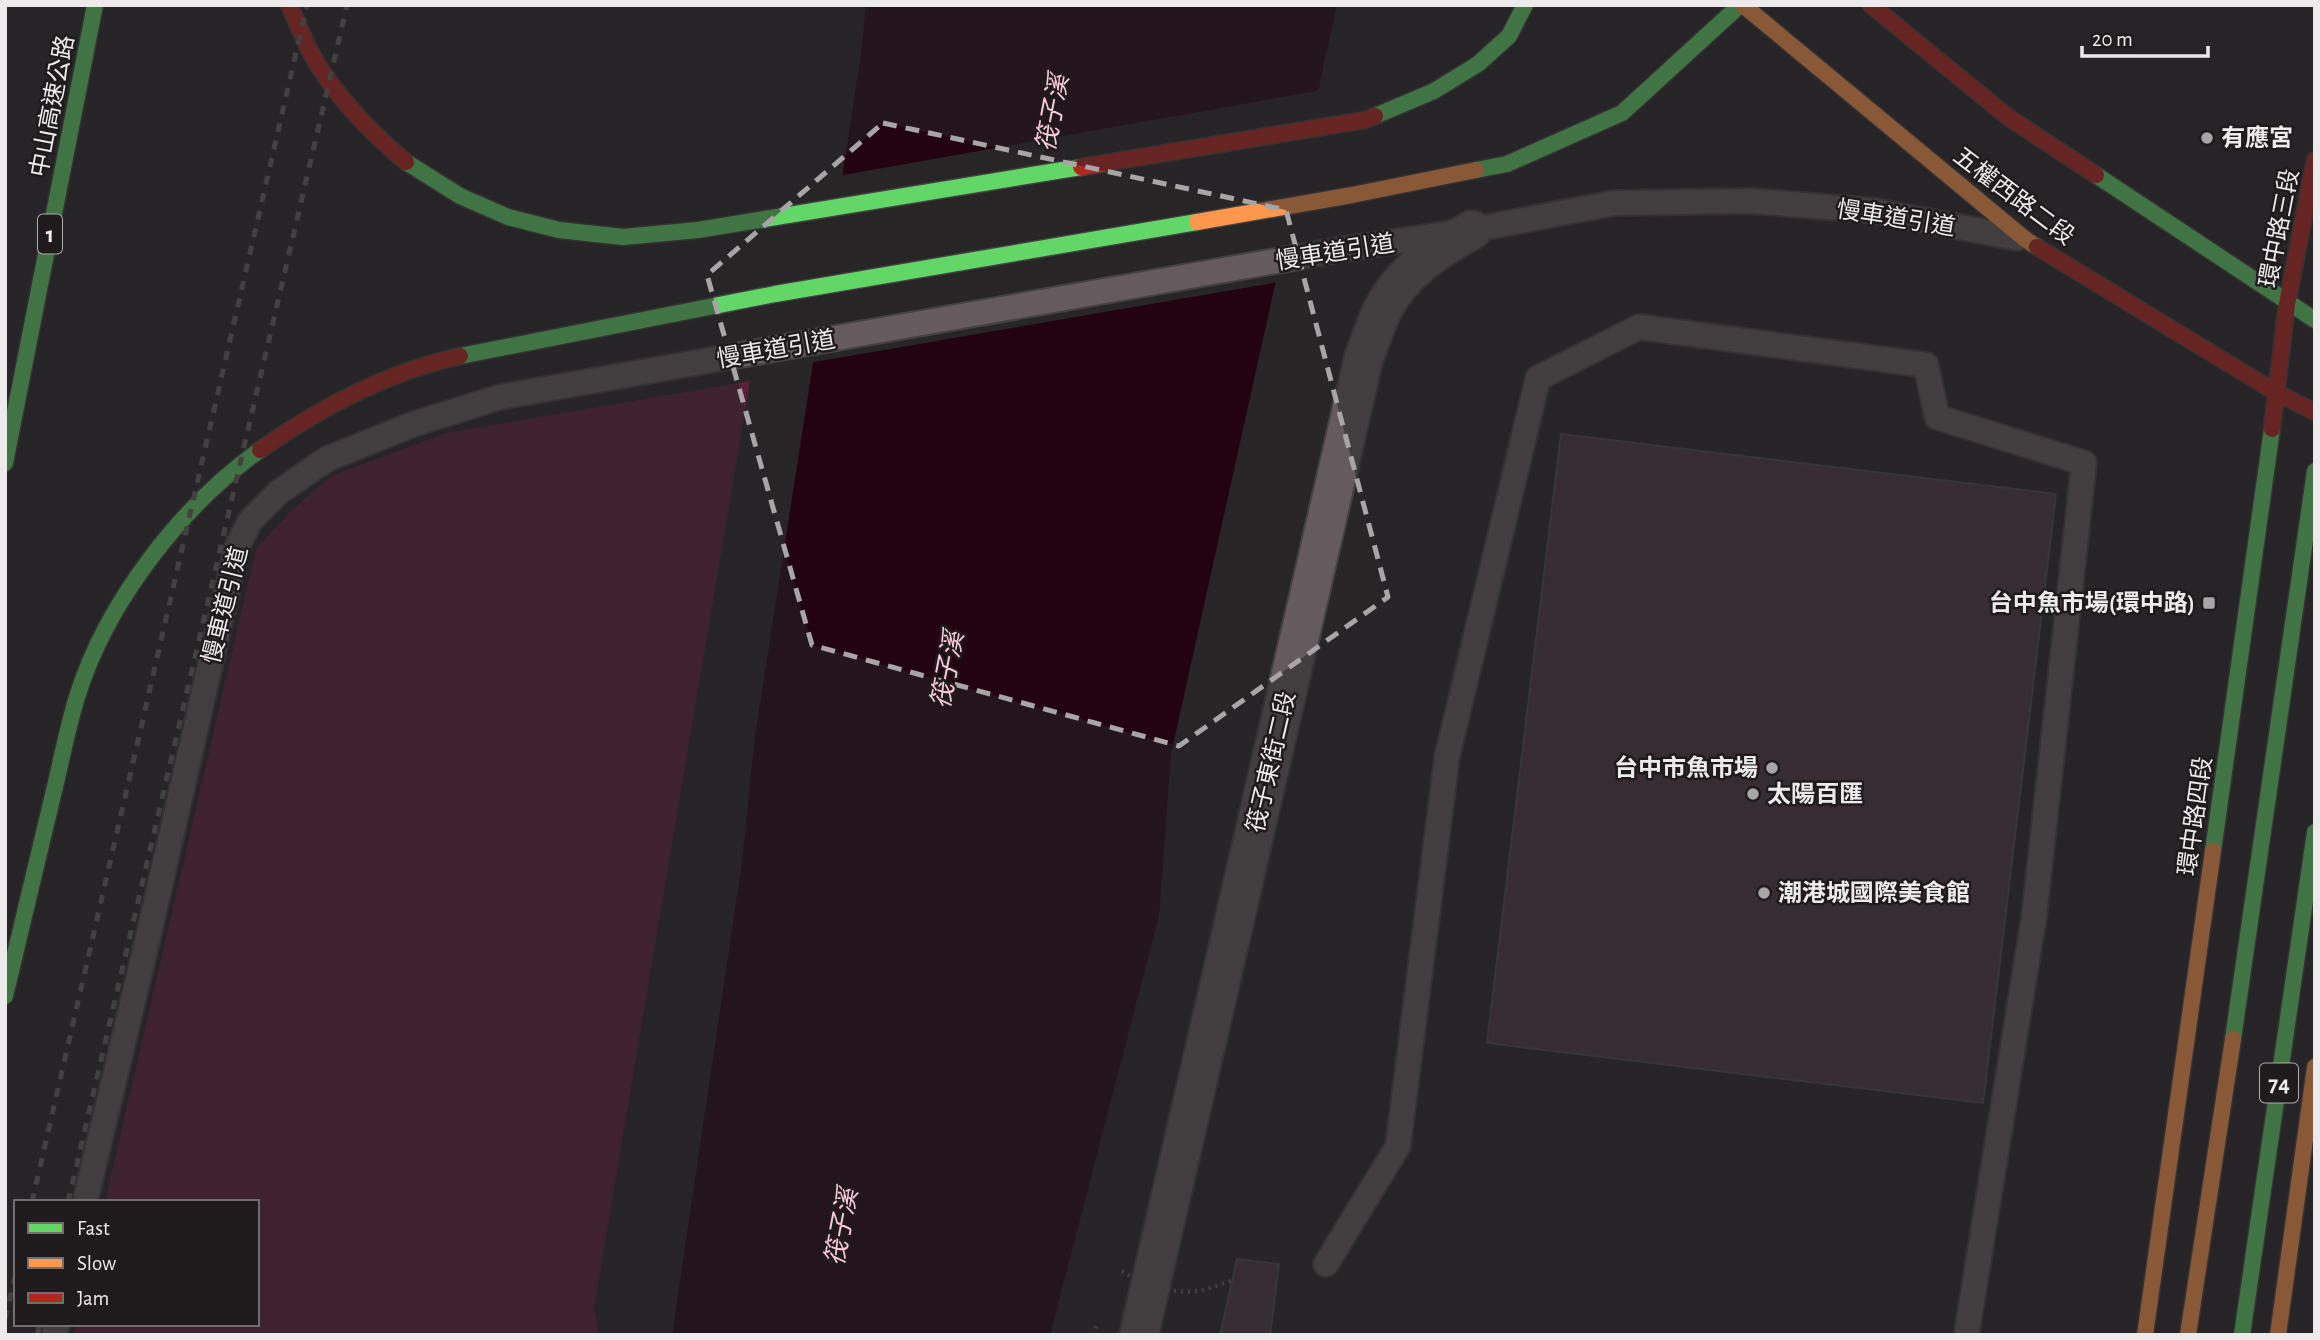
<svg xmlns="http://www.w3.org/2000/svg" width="2320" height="1340" font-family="'Alegreya Sans','Noto Sans TC',sans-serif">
  <rect width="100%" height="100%" fill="#272526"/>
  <path fill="#5b1f39" d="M750 381 594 1308 599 1335H74L76 1324H257V1202H105L256 549 290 512 331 476 446 433Z"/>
  <path fill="#230310" d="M866 5H1337L1171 754 1159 916 1050 1335H672L742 862 755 736 861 55Z"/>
  <path fill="#272526" d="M1322 90 1279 282 809 363 838 176Z"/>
  <path fill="#4a3940" stroke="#4d4c4c" stroke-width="2" d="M1561 434 2056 494 1983 1103 1487 1043Z
    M1237 1259 1279 1264 1270 1335H1220Z"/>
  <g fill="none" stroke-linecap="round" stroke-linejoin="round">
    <defs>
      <path id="lane" d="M85 1202 147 942 237 547 250 521 279 492 327 459 414 424 500 397 1344 249 1472 230 1614 203 1752 201 1876 211 2017 238
        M1326 1264 1398 1146 1447 757 1538 378 1639 327 1926 365 1937 417 2084 463 2034 917 1967 1331
        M54 1335 57 1324"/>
      <path id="street" d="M1139 1335 1364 357C1370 342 1375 326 1382 311 1400 273 1436 250 1472 230"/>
      <path id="fast" d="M1375 116 1434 91 1478 64 1509 36 1525 5
        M406 162 460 196 508 217 559 230 623 237 698 230 1081 167
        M1476 170 1507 164 1622 113 1740 5
        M2096 175 2315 320
        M460 356 775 294 1197 222
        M5 463 95 5
        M2213 851 2272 429
        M5 996C21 929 37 862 53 795 61 763 67 729 77 697 106 603 181 506 260 450
        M2233 1039 2315 471
        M2242 1335 2315 832"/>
      <path id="slow" d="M1743 5 2025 239 2037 247
        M1197 222 1352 195 1476 170
        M2145 1335 2213 851
        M2188 1335 2233 1039
        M2278 1335 2315 1067"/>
      <path id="jam" d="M289 5C297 21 303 39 312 55 336 97 369 131 406 162
        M1871 5 2008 117 2096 175
        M1081 167 1365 120 1375 116
        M2037 247 2277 393 2315 412
        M2272 429 2287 304 2315 160
        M260 450C321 407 387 372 460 356"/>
    </defs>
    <use href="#lane" stroke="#434142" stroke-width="28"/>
    <use href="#street" stroke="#434142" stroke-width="42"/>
    <use href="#fast" stroke="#434142" stroke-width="19"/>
    <use href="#slow" stroke="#434142" stroke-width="19"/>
    <use href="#jam" stroke="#434142" stroke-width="19"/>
    <path stroke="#686063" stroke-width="4.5" stroke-dasharray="2 5" stroke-linecap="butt" d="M1094 1335 1097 1322"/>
    <use href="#lane" stroke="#655b5e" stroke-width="24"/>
    <use href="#street" stroke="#655b5e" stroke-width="38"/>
    <use href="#fast" stroke="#63d668" stroke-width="16"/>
    <use href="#slow" stroke="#ff974d" stroke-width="16"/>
    <use href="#jam" stroke="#b3261e" stroke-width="16"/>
    <path stroke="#686265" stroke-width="5" stroke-dasharray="9 9" stroke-linecap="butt" d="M32 1202 307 5
      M68 1202 347 5
      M5 1319 16 1273
      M37 1335 40 1324"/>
    <path stroke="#686063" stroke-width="4.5" stroke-dasharray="2 5" stroke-linecap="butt" d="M1122 1271C1144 1284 1169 1294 1196 1291 1208 1290 1221 1284 1233 1280"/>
  </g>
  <path d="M0 0H2320V1340H0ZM883 123 1286 210 1388 597 1179 746 812 645 707 275Z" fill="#272526" fill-opacity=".55" fill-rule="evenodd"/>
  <path fill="none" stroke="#a8a5a6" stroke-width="5" stroke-dasharray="14 9" stroke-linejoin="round" d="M883 123 1286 210 1388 597 1179 746 812 645 707 275Z"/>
  <g fill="#a8a5a6" stroke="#1f1b1c" stroke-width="2.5">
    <circle cx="2207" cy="138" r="7"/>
    <rect x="2202" y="596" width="14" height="14" rx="3.5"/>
    <circle cx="1772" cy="768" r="7"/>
    <circle cx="1753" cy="794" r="7"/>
    <circle cx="1764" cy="893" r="7"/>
  </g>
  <g text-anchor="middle" stroke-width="5" stroke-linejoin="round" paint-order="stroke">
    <g fill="#1f1b1c" stroke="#afacad" stroke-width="2">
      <rect x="38" y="214.5" width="24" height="39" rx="5"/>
      <rect x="2260" y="1063.5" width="38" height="39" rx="5"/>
    </g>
    <g font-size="23" font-weight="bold" fill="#edeaeb">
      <text x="50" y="242">1</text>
      <text x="2279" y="1091">74</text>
    </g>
    <g font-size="24" fill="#edeaeb" stroke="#1f1b1c">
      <text transform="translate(52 106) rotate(-79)" y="8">中山高速公路</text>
      <text transform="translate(2014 196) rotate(37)" y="8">五權西路二段</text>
      <text transform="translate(1896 218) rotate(9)" y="8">慢車道引道</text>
      <text transform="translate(2279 228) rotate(-79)" y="8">環中路三段</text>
      <text transform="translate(1335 252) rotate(-9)" y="8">慢車道引道</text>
      <text transform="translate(776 349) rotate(-10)" y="8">慢車道引道</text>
      <text transform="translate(225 605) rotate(-76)" y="8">慢車道引道</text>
      <text transform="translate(1271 762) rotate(-77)" y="8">筏子東街二段</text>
      <text transform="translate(2195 816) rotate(-82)" y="8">環中路四段</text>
    </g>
    <g font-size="24" font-weight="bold" fill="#edeaeb" stroke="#1f1b1c" text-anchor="start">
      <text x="2221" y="146">有應宮</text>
      <text x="2195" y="611" text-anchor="end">台中魚市場(環中路)</text>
      <text x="1758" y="776" text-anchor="end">台中市魚市場</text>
      <text x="1767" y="802">太陽百匯</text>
      <text x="1778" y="901">潮港城國際美食館</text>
    </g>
    <g font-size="26" font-style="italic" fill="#fcc9da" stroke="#1f1b1c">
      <text transform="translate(1052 113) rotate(-79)" y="9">筏子溪</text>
      <text transform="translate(947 670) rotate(-79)" y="9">筏子溪</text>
      <text transform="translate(841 1227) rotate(-79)" y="9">筏子溪</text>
    </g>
  </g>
  <rect width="2320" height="1340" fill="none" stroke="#edeaeb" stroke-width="14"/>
  <rect x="14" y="1200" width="245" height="126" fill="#1f1b1c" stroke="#716e6f" stroke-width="2"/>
  <rect x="28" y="1223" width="35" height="10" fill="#63d668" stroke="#716e6f" stroke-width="2"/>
  <text x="77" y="1235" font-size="21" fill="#edeaeb">Fast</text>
  <rect x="28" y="1258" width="35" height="10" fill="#ff974d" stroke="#716e6f" stroke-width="2"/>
  <text x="77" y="1270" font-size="21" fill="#edeaeb">Slow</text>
  <rect x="28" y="1293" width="35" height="10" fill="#b3261e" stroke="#716e6f" stroke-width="2"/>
  <text x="77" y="1305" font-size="21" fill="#edeaeb">Jam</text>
  <path d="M2082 46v10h126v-10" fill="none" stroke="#edeaeb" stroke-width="3.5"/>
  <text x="2092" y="46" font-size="21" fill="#edeaeb" stroke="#1f1b1c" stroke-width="5" paint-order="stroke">20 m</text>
</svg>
